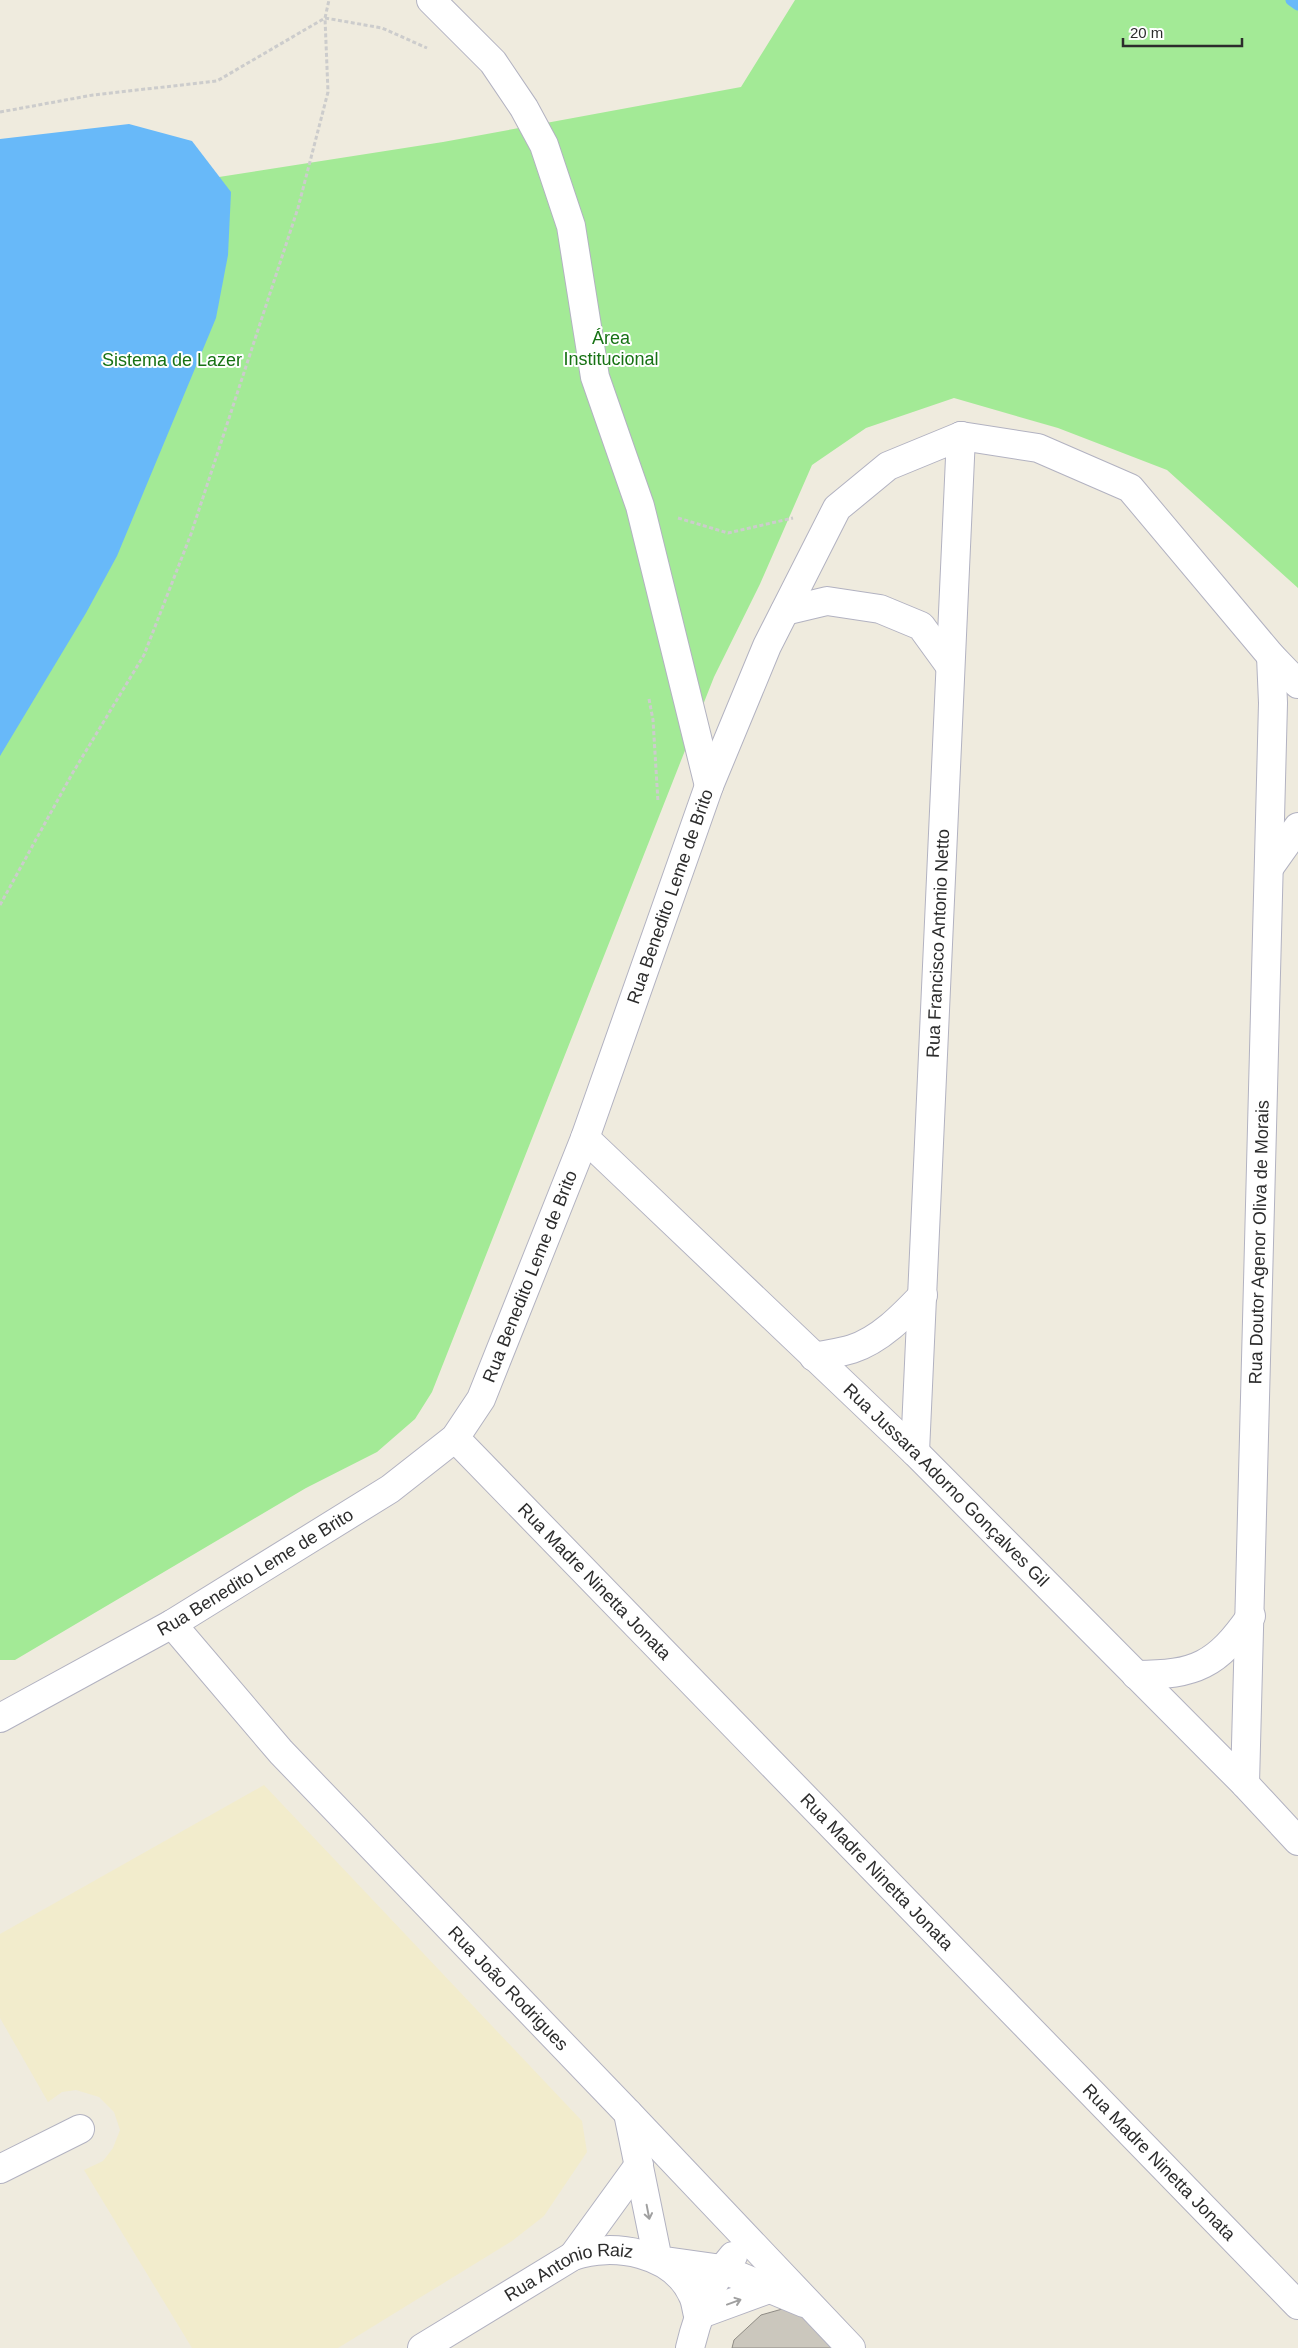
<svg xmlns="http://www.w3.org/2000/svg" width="1298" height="2348" font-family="Arial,sans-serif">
  <rect width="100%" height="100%" fill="#efebde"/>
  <path fill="#f2eccc" d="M264 1785 582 2121 587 2152 544 2216 512 2241 338 2348H192L84 2170 103 2161 113 2148 120 2130 114 2112 99 2097 76 2090 62 2092 48 2102 0 2018V1934Z"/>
  <path fill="#a3ea96" d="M795 0H1298V588L1167 470 1058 428 954 398 866 428 812 465 760 584 714 677 432 1392 415 1419 377 1452 306 1488 15 1660H0V211L443 142 741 87Z"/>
  <path fill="#68b9f9" d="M129 124 192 141 231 192 228 255 216 318 117 556 86 613 0 756V139Z"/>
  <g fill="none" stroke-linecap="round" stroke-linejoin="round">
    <path stroke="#68b9f9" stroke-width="11" d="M1291 0 1298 5"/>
  </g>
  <path fill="#cbc7bd" stroke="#8e8b84" d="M800 2304 842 2348H732L734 2340 761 2315Z"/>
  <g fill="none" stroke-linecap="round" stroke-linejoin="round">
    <defs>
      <g id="minor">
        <path d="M431 0 493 62 524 108 544 145 571 226 595 377 640 506 709 786"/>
        <path d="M961 436 1038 448 1130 488 1271 656 1298 684"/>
        <path d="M785 611 827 601 880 609 921 626 950 666"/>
        <path d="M1269 868 1298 827"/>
        <path id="s1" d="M585 1138 915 1452 1245 1784 1298 1841"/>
        <path d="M814 1357C826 1354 840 1353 852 1349 880 1340 903 1316 923 1295"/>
        <path id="s2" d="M455 1438 1298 2305"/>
        <path id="s3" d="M915 1452 961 436"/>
        <path id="s4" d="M172 1624 281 1752 628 2113 851 2348"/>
        <path d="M1136 1675C1196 1675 1217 1665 1251 1616"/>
        <path id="s5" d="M0 1718 172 1624 390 1489 455 1438 481 1399 585 1138 709 786 767 646 837 508 888 466 961 436"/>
        <path id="s6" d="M1245 1784 1273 703 1271 656"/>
        <path d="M628 2113 658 2260 722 2269 804 2303"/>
        <path d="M0 2169 80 2129"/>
        <path d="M573 2256 639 2165"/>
        <path d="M698 2315 769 2289"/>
        <path id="s7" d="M422 2348 573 2256C613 2242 674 2252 693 2296 696 2302 696 2309 698 2315"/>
        <path d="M690 2348C698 2314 710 2282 733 2256"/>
      </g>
    </defs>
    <use href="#minor" stroke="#b2b2c1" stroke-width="30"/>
    <path stroke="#ccc" stroke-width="3" stroke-dasharray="4 2.5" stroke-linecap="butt" d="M0 112 93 95 217 81 325 18 329 0
      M678 518 728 533 793 518
      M649 699 653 720 658 802
      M0 905 72 774 144 655 191 534 298 208 328 92 325 18 382 28 427 48"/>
    <use href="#minor" stroke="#fff" stroke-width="28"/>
  </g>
  <defs><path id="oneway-shaft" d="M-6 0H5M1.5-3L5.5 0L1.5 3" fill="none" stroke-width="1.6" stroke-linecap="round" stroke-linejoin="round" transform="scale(1.25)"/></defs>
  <g stroke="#a0a0a0">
    <use href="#oneway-shaft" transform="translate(648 2212) rotate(79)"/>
    <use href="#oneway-shaft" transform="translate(734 2302) rotate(-20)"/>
  </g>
  <g text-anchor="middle" stroke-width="4" stroke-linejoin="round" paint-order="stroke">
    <g font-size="18" fill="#177214" stroke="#fff">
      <text x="611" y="344">Área<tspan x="611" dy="21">Institucional</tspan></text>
      <text x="172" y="366">Sistema de Lazer</text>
    </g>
    <g font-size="18" fill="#2c2c2c" stroke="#fff">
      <text dy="6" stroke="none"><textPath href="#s5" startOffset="1119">Rua Benedito Leme de Brito</textPath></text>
      <text dy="6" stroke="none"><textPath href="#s3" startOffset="509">Rua Francisco Antonio Netto</textPath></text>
      <text dy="6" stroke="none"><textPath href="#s6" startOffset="542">Rua Doutor Agenor Oliva de Morais</textPath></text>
      <text dy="6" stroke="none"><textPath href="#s5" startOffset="714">Rua Benedito Leme de Brito</textPath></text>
      <text dy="6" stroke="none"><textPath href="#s1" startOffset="501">Rua Jussara Adorno Gonçalves Gil</textPath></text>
      <text dy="6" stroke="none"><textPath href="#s5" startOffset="294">Rua Benedito Leme de Brito</textPath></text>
      <text dy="6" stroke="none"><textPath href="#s2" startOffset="200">Rua Madre Ninetta Jonata</textPath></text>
      <text dy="6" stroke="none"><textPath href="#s2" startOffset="605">Rua Madre Ninetta Jonata</textPath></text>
      <text dy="6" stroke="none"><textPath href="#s4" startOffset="496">Rua João Rodrigues</textPath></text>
      <text dy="6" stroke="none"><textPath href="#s2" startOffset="1010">Rua Madre Ninetta Jonata</textPath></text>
      <text dy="6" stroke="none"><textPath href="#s7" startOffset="168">Rua Antonio Raiz</textPath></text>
    </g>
  </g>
  <path d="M1123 38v8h119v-8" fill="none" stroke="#2c2c2c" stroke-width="2.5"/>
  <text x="1130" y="38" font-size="15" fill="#2c2c2c" stroke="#ffffff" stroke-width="4" paint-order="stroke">20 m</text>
</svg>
